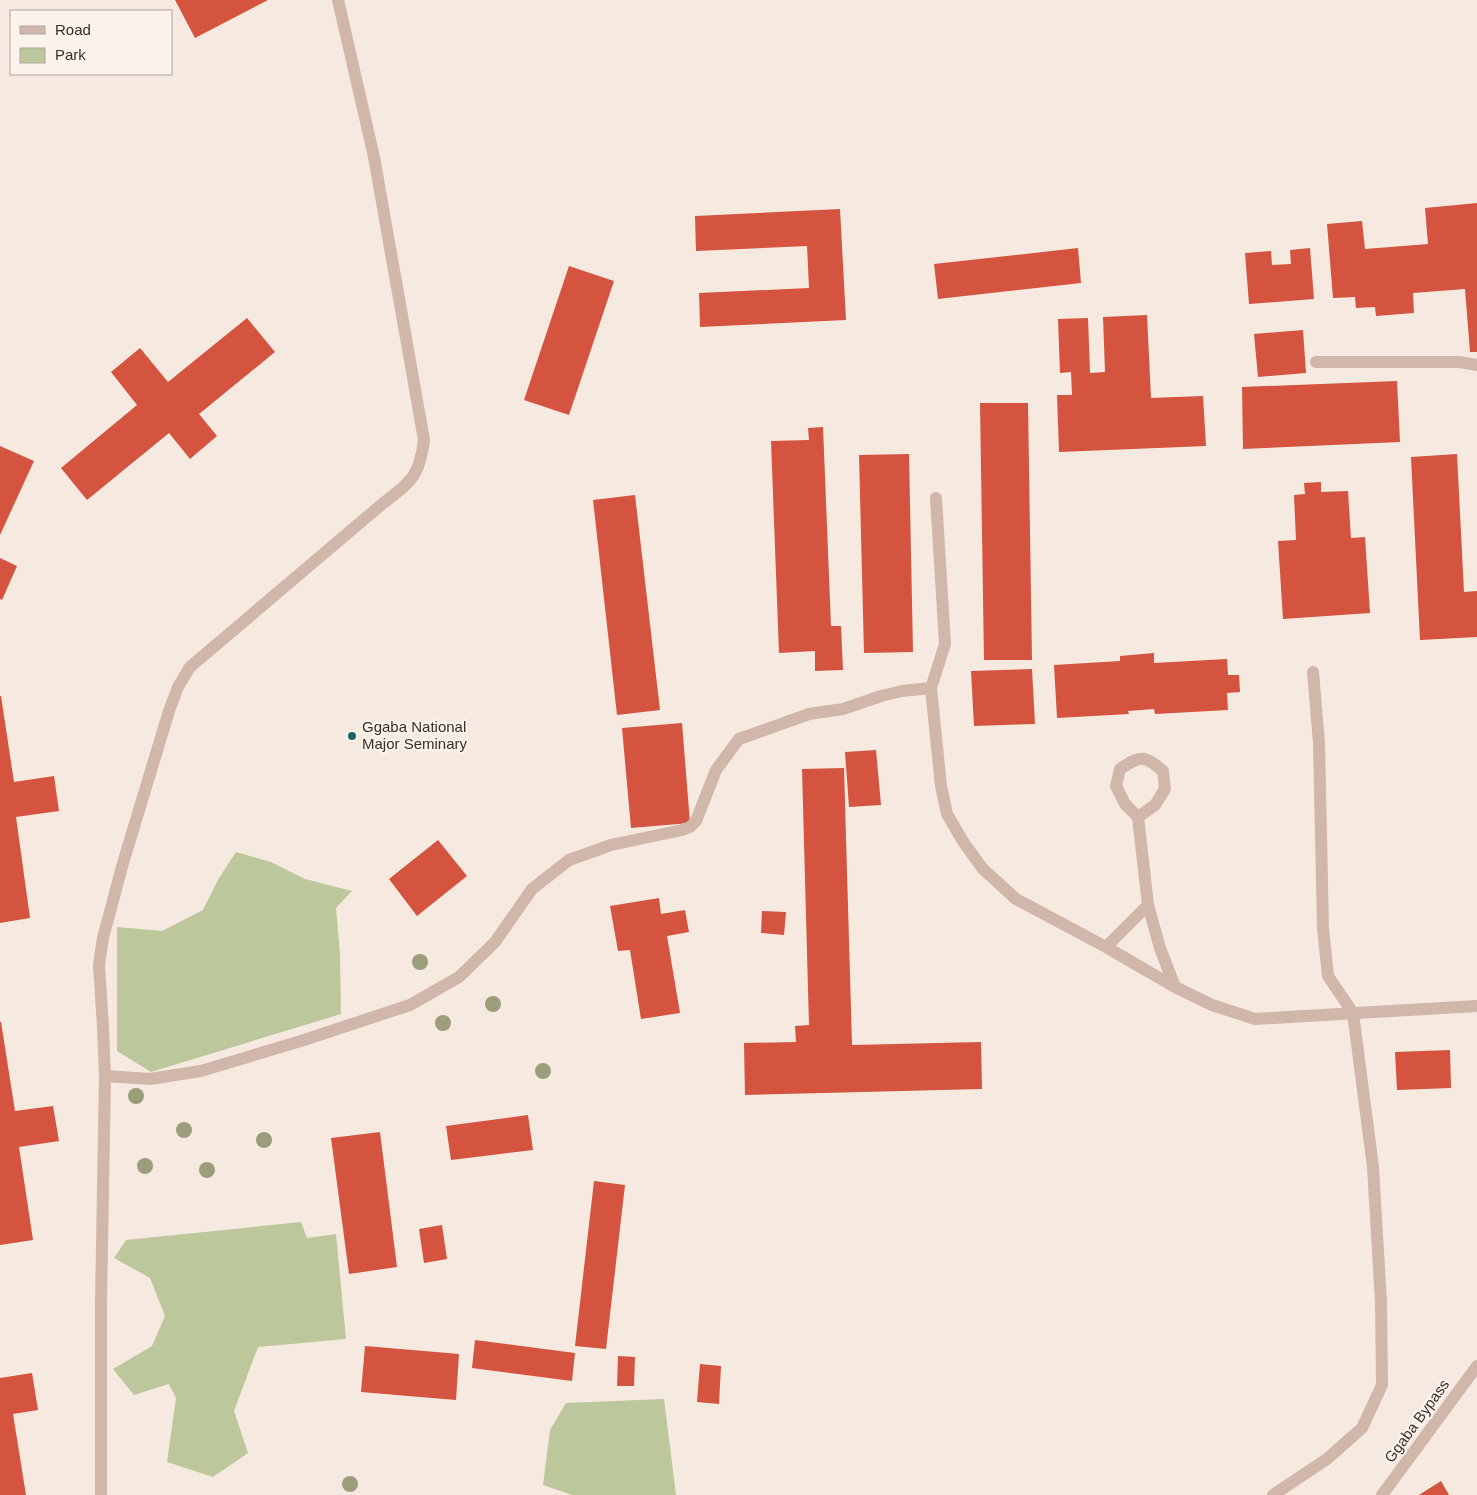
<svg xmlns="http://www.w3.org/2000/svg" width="1477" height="1495" font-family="Helvetica,sans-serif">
  <rect width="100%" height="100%" fill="#f6e9df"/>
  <path fill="#bdc79c" d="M236 852 271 862 305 879 352 891 336 908 340 954 341 1014 151 1072 117 1051V927L162 931 203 910 219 878Z
    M301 1222 307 1238 336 1234 346 1339 258 1347 234 1411 248 1453 213 1477 167 1462 176 1398 169 1384 134 1395 113 1369 152 1346 165 1316 150 1278 114 1258 126 1240Z
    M664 1399 676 1495H572L543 1485 550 1430 566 1403Z"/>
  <path fill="#d4543f" d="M175 0H268L195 38Z
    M1477 203V352H1470L1465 289 1413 293 1414 313 1376 316 1375 307 1356 308 1355 297 1333 298 1327 224 1362 221 1365 249 1428 244 1425 208Z
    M840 209 846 320 700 327 699 293 809 288 807 246 696 251 695 216Z
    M1078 248 1081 283 938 299 934 264Z
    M1310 248 1314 299 1249 304 1245 253 1271 251 1272 265 1291 264 1290 250Z
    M569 266 614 281 569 415 524 400Z
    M1147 315 1151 398 1203 396 1206 446 1059 452 1057 395H1072L1071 372 1060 373 1058 319 1088 318 1090 373 1105 372 1103 317Z
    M247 318 275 352 199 414 217 436 190 459 169 433 87 500 61 468 137 405 111 372 140 348 168 382Z
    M1303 330 1306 373 1258 377 1254 334Z
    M1397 381 1400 442 1243 449 1242 387Z
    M980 403H1028L1032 660H984Z
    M823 427 831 626H841L843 670 815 671V651L779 653 771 441 809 440 808 428Z
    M0 446 34 461 0 535Z
    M909 454 913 652 864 653 859 455Z
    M1457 454 1464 592 1477 591V637L1420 640 1411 457Z
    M1321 482V492L1348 491 1351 538 1365 537 1370 613 1283 619 1278 541 1296 540 1294 495 1305 494 1304 483Z
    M635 495 660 710 617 715 593 500Z
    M0 558 17 566 2 600 0 599Z
    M1154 653V663L1227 659 1228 675H1239L1240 692 1227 693 1228 710 1155 714 1154 709 1128 711 1129 714 1057 718 1054 665 1120 661V656Z
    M1032 669 1035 724 974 726 971 671Z
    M0 696H1L14 782 54 776 59 811 16 817 30 918 0 923Z
    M682 723 690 823 631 828 622 728Z
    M876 750 881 805 849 807 845 752Z
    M844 768 852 1045 981 1042 982 1089 745 1095 744 1043 796 1042 795 1026 809 1025 802 769Z
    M438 840 467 876 417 916 389 879Z
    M659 898 661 914 685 910 689 932 667 936 680 1013 641 1019 630 950 618 951 610 906Z
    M762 911 786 912 784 935 761 933Z
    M0 1022H1L15 1111 53 1106 59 1141 19 1147 33 1240 0 1245Z
    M1450 1050 1451 1088 1397 1090 1395 1052Z
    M528 1115 533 1150 451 1160 446 1126Z
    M380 1132 397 1267 349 1274 331 1138Z
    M594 1181 625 1185 606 1349 575 1346Z
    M442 1225 447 1259 424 1263 419 1229Z
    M475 1340 575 1353 572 1381 472 1368Z
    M365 1346 459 1354 456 1400 361 1392Z
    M618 1356 635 1357 634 1386H617Z
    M700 1364 721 1366 719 1404 697 1402Z
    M32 1373 38 1410 13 1414 26 1495H0V1378Z
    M1441 1481 1449 1495H1419Z"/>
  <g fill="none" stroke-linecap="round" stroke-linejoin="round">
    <path stroke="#d0b7a9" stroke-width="12" d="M1316 362H1459L1477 365
      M931 688 945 644 936 498
      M1138 817 1155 805 1165 789 1163 771C1144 755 1141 755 1120 769L1116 786 1125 804 1138 817 1148 905 1160 948 1175 987
      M1106 947 1148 905
      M105 1076 150 1079 201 1071 301 1041 410 1005 459 977 495 942 532 889 569 860 611 845 682 830 690 827 696 821 716 770 739 739 809 714 843 709 881 696 902 691 931 688 941 786 947 814 964 843 983 869 1016 899 1106 947 1175 987 1212 1005 1255 1019 1477 1006
      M101 1495V1303L105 1076 103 1027 99 965 103 938 123 863 169 711 178 687 190 667 381 505C410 482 419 479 424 440L374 157 338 0
      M1273 1495 1327 1459 1362 1428 1382 1385 1381 1302 1373 1167 1353 1013 1328 976 1323 928 1319 743 1313 672"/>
    <path stroke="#d0b7a9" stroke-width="12" d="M1382 1495 1477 1366"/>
  </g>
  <g fill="#9b9d7b">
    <circle cx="420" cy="962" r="8"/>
    <circle cx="493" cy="1004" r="8"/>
    <circle cx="443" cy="1023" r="8"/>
    <circle cx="543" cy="1071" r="8"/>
    <circle cx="136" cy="1096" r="8"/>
    <circle cx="184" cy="1130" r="8"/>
    <circle cx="264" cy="1140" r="8"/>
    <circle cx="145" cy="1166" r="8"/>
    <circle cx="207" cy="1170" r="8"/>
    <circle cx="350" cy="1484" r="8"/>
  </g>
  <circle fill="#196461" stroke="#fcf3ec" stroke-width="2" cx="352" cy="736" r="5"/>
  <g text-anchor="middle" stroke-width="4.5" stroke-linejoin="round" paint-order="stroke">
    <g font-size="15" fill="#3c2d29" stroke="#fcf3ec" text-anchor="start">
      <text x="362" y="732">Ggaba National<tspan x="362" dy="17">Major Seminary</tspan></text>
    </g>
    <g font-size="15" fill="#3c2d29" stroke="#fcf3ec">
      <text transform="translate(1417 1421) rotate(-54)" y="5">Ggaba Bypass</text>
    </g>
  </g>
  <rect x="10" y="10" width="162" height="65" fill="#fcf3ec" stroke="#afa49e"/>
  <rect x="20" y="26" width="25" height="8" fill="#d0b7a9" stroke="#afa49e"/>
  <text x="55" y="35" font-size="15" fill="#3c2d29">Road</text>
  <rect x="20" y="48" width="25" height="15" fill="#bdc79c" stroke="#afa49e"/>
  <text x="55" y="60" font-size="15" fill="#3c2d29">Park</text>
</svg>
